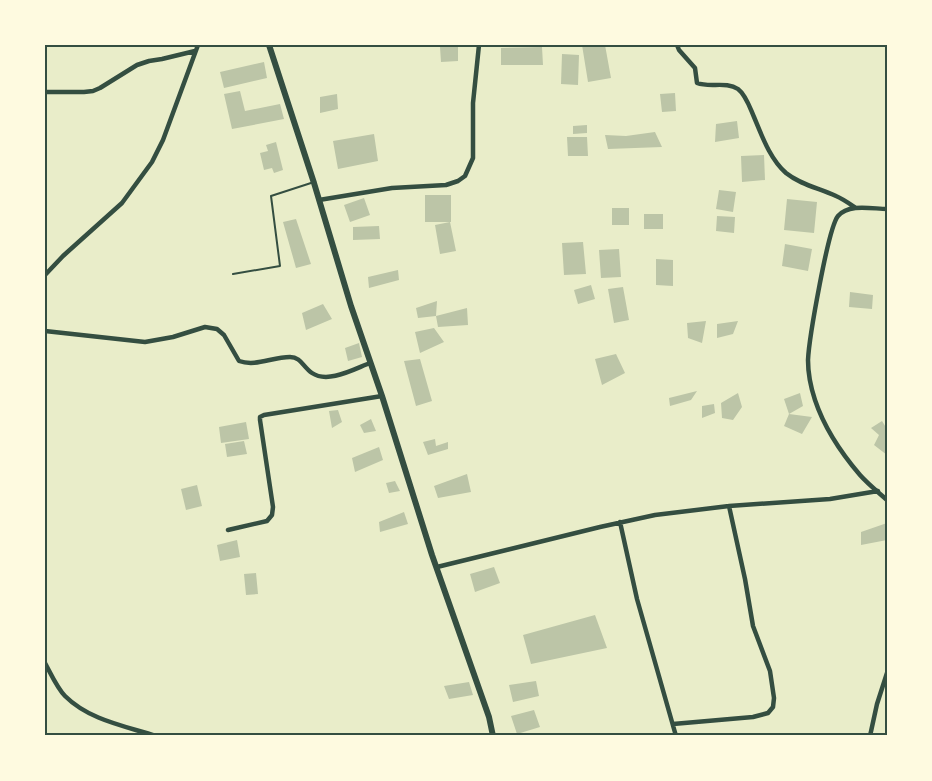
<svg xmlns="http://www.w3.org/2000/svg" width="932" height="781" font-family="'Space Grotesk',sans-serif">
  <rect width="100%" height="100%" fill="#e9edc9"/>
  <path fill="#bcc5a7" d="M582 45H605L611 78 588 82Z
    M458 46V61L441 62 440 47Z
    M542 47 543 65H501V48Z
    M562 54 579 55 578 85 561 84Z
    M264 62 267 78 224 88 220 72Z
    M240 91 245 111 280 104 284 119 232 129 224 94Z
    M675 93 676 111 662 112 660 94Z
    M337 94 338 109 320 113V97Z
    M737 121 739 138 715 142 716 124Z
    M587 125V133L573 134V126Z
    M655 132 662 147 608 149 605 135 626 136Z
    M374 134 378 161 338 169 333 141Z
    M567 137H587L588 156H568Z
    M276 142 283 170 274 173 272 168 264 170 260 153 268 151 266 145Z
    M764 155 765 180 742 182 741 156Z
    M719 190 736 192 733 212 716 209Z
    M425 195H451V222H425Z
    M364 198 370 215 350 222 344 205Z
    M787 199 817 202 814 233 784 230Z
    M612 208H629V225H612Z
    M644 214H663V229H644Z
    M717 216 735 217 734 233 716 231Z
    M296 219 311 264 296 268 283 222Z
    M450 222 456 251 440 254 435 225Z
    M379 226 380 239 353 240V227Z
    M583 242 586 274 564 275 562 243Z
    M785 244 812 249 808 271 782 266Z
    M619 249 621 277 601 278 599 250Z
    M656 259 673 260V286L656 285Z
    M398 270 399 280 369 288 368 277Z
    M591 285 595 299 578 304 574 290Z
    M623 287 629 320 614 323 608 289Z
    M850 292 873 295 872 309 849 307Z
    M437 301 436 316 418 318 416 308Z
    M323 304 332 319 306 330 302 313Z
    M467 308 468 325 438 327 436 316Z
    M706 321 702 343 688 338 687 323Z
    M738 321 733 334 717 338V324Z
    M434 328 444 342 420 353 415 332Z
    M359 343 362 357 348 361 345 348Z
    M616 354 625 373 602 385 595 359Z
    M420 359 432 401 416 406 404 361Z
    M697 391 691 400 670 406 669 398Z
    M738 393 742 407 733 420 722 418 721 403Z
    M800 393 803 406 789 414 812 417 802 434 784 426 789 414 784 399Z
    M714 404 715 413 702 418V406Z
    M338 410 342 422 332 428 329 411Z
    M371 419 376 431 364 433 360 425Z
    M882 421 887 429V455L874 445 879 435 871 428Z
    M246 422 249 439 221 443 219 427Z
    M435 439 436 446 448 442V449L428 455 423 442Z
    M244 441 247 454 227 457 225 444Z
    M379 447 383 460 355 472 352 458Z
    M467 474 471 492 438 498 434 486Z
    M395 481 400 491 389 493 386 483Z
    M197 485 202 506 186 510 181 489Z
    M404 512 408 524 380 532 379 522Z
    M887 523V540L861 545V532Z
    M237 540 240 557 220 561 217 545Z
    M494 567 500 583 475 592 470 574Z
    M256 573 258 594 246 595 244 574Z
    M595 615 607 648 531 664 523 635Z
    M536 681 539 696 513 702 509 685Z
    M469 682 473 695 449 699 444 686Z
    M534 710 540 727 517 734 511 716Z"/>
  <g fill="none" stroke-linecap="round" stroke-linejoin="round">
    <path stroke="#344e41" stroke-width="2" d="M233 274 280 266 271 196 311 183"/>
    <path stroke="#344e41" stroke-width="4.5" d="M677 45 679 50 695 68 697 83C710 88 726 81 738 89 746 95 750 108 754 117 762 136 770 159 786 173 801 185 819 188 836 196 843 199 850 204 856 208
      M45 92H84L93 91 100 88 137 65 149 61 162 59 195 51
      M319 200 392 188 446 185 458 181 465 176 473 158V103L479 45
      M887 209C873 209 849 203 838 216 828 228 809 339 808 360 808 373 811 388 815 400 824 427 842 454 860 475 868 484 878 492 887 500
      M45 275 63 256 122 203 152 162 163 140 198 45
      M45 331 145 342 173 337 205 327 217 329 224 335 239 361C256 367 272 357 290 357 301 357 303 367 312 373 328 384 354 369 370 363
      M620 522 637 599 676 736
      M228 530 267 521 272 515 273 507 260 420V417L264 415 382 396
      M437 567 600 527 655 515 729 506 830 499 878 491
      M45 663C51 674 57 688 65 696 89 720 125 726 156 736
      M673 724 753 717 768 713 773 707 774 698 770 671 753 626 745 579 729 506
      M870 736 877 704 887 673"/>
    <path stroke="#344e41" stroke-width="6" d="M269 45 314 183 351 306 382 396 432 555 489 717 493 736"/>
  </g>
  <rect width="932" height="781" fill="none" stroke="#fefae0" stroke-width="93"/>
  <rect x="46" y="46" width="840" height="688" fill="none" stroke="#344e41" stroke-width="2"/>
</svg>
